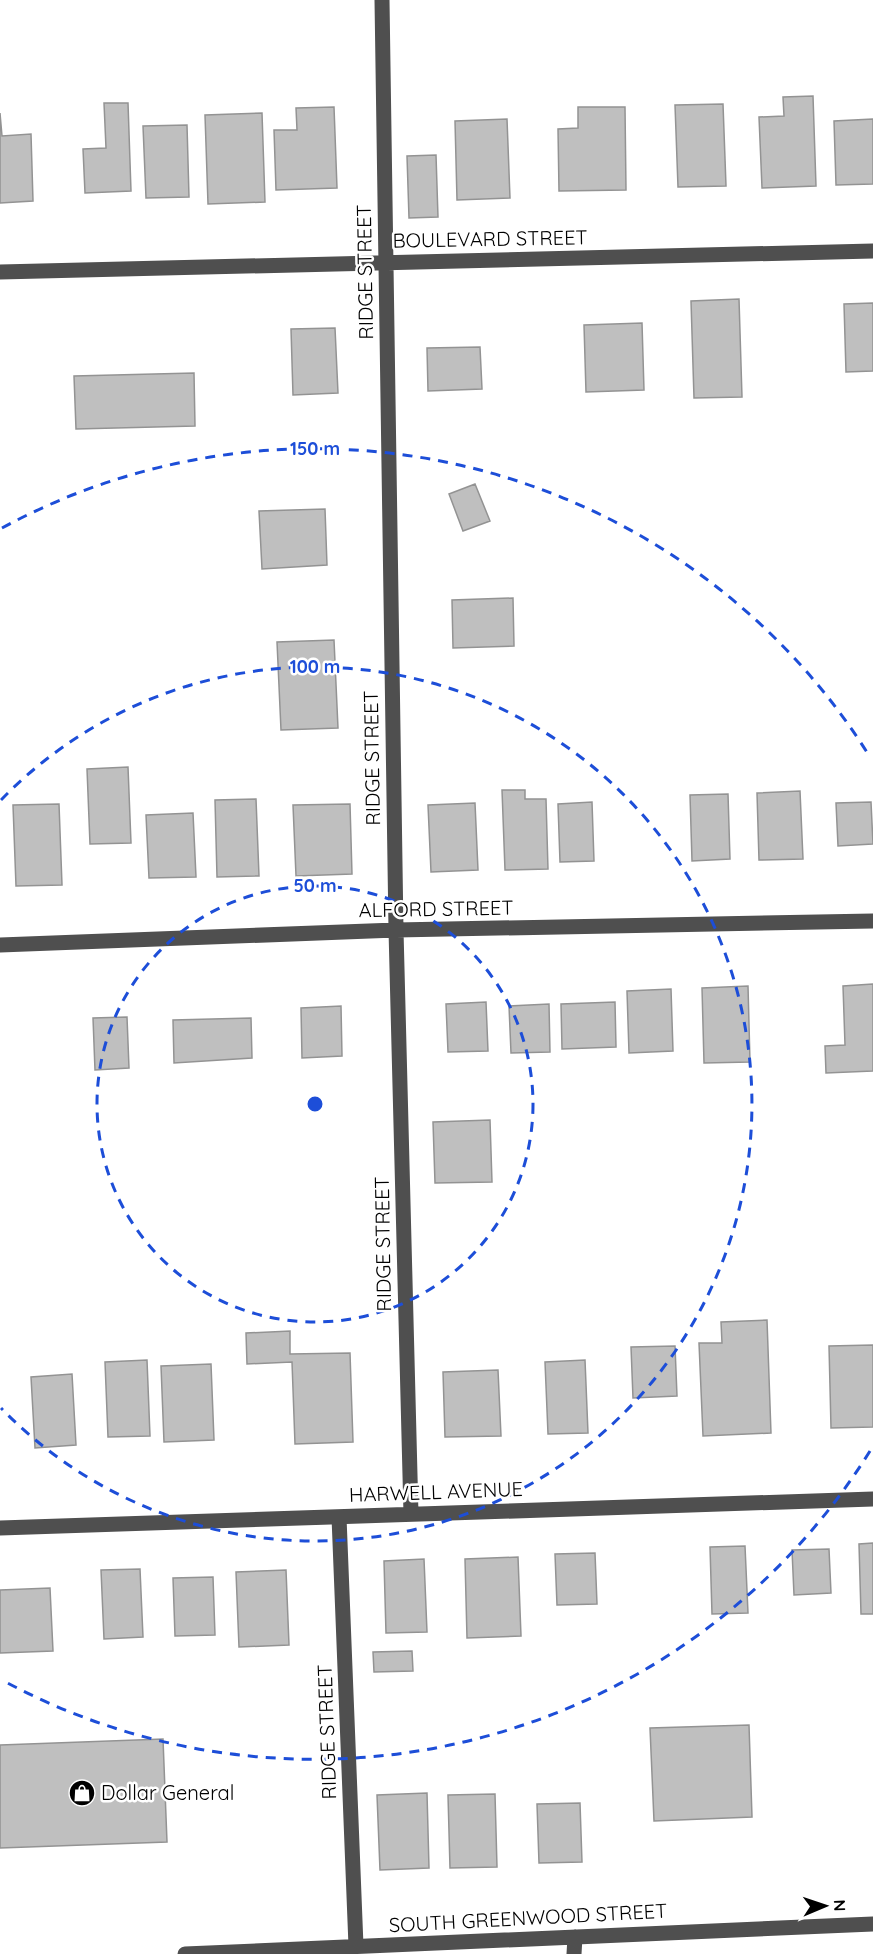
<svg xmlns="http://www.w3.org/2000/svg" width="873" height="1954" font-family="Quicksand,sans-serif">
  <rect width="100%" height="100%" fill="#fff"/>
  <path fill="#bfbfbf" stroke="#939393" stroke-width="1.5" d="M813 96 816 186 762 188 759 117 784 116 783 97Z
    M104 103H128L131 191 85 193 83 149 106 148Z
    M723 104 726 186 678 187 675 105Z
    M334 107 337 188 276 190 274 130H297L296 108Z
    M578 107H625L626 190 559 191 558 129 578 128Z
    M0 113 2 136 31 134 33 201 0 203Z
    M262 113 265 202 208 204 205 115Z
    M507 119 510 198 457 200 455 121Z
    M873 119V184L836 185 834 121Z
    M187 125 189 197 146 198 143 126Z
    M436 155 438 217 409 218 407 156Z
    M739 299 742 397 694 398 691 301Z
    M873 303V371L846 372 844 304Z
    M642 323 644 390 586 392 584 325Z
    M335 328 338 393 293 395 291 329Z
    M480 347 482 389 428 391 427 348Z
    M194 373 195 426 76 429 74 376Z
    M475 484 490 521 463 531 449 494Z
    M325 509 327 565 262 569 259 511Z
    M513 598 514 646 453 648 452 600Z
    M334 640 338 728 281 730 277 642Z
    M128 767 131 843 90 844 87 769Z
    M502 790H525V799H546L548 869 505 870Z
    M800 791 803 859 759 860 757 793Z
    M728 794 730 859 692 861 690 795Z
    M256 799 259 876 217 877 215 800Z
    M592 802 594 861 560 862 558 804Z
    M871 802 873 844 838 846 836 803Z
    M475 803 478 870 431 872 428 805Z
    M59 804 62 885 16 886 13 805Z
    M350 804 352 874 296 876 293 805Z
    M193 813 196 877 149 878 146 815Z
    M873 984V1071L826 1073 825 1046 845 1045 843 986Z
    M748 986 750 1062 704 1063 702 988Z
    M671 989 673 1051 629 1053 627 991Z
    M486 1002 488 1051 448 1052 446 1004Z
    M615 1002 616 1047 562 1049 561 1004Z
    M549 1004 550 1052 511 1053 509 1006Z
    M341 1006 342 1056 302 1058 301 1008Z
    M127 1017 129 1068 95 1070 93 1018Z
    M251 1018 252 1058 174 1063 173 1020Z
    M490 1120 492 1182 435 1183 433 1122Z
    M767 1320 771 1433 703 1436 699 1343H722L721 1322Z
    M290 1331V1354L350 1353 353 1442 295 1444 292 1362 247 1364 246 1333Z
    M873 1345V1427L831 1428 829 1346Z
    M675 1346 677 1396 633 1398 631 1347Z
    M147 1360 150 1436 108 1437 105 1362Z
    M585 1360 588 1433 548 1434 545 1362Z
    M211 1364 214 1440 164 1442 161 1366Z
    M498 1370 501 1436 445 1437 443 1372Z
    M72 1374 76 1445 35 1448 31 1377Z
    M873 1543V1614H861L859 1544Z
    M745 1546 748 1613 712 1614 710 1547Z
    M829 1549 831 1593 794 1595 792 1550Z
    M595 1553 597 1604 557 1605 555 1554Z
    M518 1557 521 1636 467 1638 465 1559Z
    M424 1559 427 1632 386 1633 384 1561Z
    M140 1569 143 1637 104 1639 101 1570Z
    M286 1570 289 1645 239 1647 236 1572Z
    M213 1577 215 1635 175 1636 173 1578Z
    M50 1588 53 1651 0 1653V1590Z
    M412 1651 413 1671 374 1672 373 1652Z
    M749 1725 752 1817 654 1821 650 1728Z
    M163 1739 167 1842 0 1848V1745Z
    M427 1793 429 1868 380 1870 377 1795Z
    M495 1794 497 1867 450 1868 448 1795Z
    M580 1803 582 1862 539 1863 537 1804Z"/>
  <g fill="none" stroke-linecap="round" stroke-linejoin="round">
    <path stroke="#4f4f4f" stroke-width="15" d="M382 0 396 930 411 1514
      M0 272 873 251
      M0 945 396 930 873 921
      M339 1517 356 1946
      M0 1528 873 1499
      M185 1954 873 1924
      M574 1954 575 1937"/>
  </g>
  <g fill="none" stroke="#1d4ed8" stroke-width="3" stroke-dasharray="10 8">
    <circle cx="315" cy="1104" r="218"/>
    <path d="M1 800A437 437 0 1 1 1 1408"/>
    <path d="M870 1451A655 655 0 0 1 2 1680M2 528A655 655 0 0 1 870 757"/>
  </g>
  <defs>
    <symbol id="shop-disc" viewBox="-11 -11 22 22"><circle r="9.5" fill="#000" stroke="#fff"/><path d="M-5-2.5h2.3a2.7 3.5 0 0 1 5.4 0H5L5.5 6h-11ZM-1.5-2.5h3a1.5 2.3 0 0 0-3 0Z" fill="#fff"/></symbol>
  </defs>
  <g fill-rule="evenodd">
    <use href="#shop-disc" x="67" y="1778" width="30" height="30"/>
  </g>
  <g text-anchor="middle" stroke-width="5" stroke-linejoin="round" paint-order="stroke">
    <g font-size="20" fill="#000" stroke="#fff">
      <text transform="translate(490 239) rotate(-1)" y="7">BOULEVARD STREET</text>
      <text transform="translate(365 272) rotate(-91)" y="7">RIDGE STREET</text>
      <text transform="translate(372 758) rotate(-91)" y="7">RIDGE STREET</text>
      <text transform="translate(436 909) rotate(-1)" y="7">ALFORD STREET</text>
      <text transform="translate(383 1244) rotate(-91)" y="7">RIDGE STREET</text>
      <text transform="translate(436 1492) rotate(-2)" y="7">HARWELL AVENUE</text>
      <text transform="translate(327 1732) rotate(-92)" y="7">RIDGE STREET</text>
      <text transform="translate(528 1918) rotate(-3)" y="7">SOUTH GREENWOOD STREET</text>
    </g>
    <g font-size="20" fill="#000" stroke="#fff" text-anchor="start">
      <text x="101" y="1800">Dollar General</text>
    </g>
  </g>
  <circle cx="315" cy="1104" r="9" fill="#1d4ed8" stroke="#fff" stroke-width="3"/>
  <g font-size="18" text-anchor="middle" font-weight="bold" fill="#1d4ed8" stroke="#fff" stroke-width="5" stroke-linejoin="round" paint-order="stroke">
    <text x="315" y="455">150 m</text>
    <text x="315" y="673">100 m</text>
    <text x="315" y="892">50 m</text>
  </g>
  <g transform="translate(825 1906) rotate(88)" stroke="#ffffff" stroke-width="4.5" paint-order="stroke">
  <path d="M0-4.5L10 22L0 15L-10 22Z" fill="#000000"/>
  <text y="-9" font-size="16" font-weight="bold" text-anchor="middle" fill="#000000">N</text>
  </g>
</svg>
